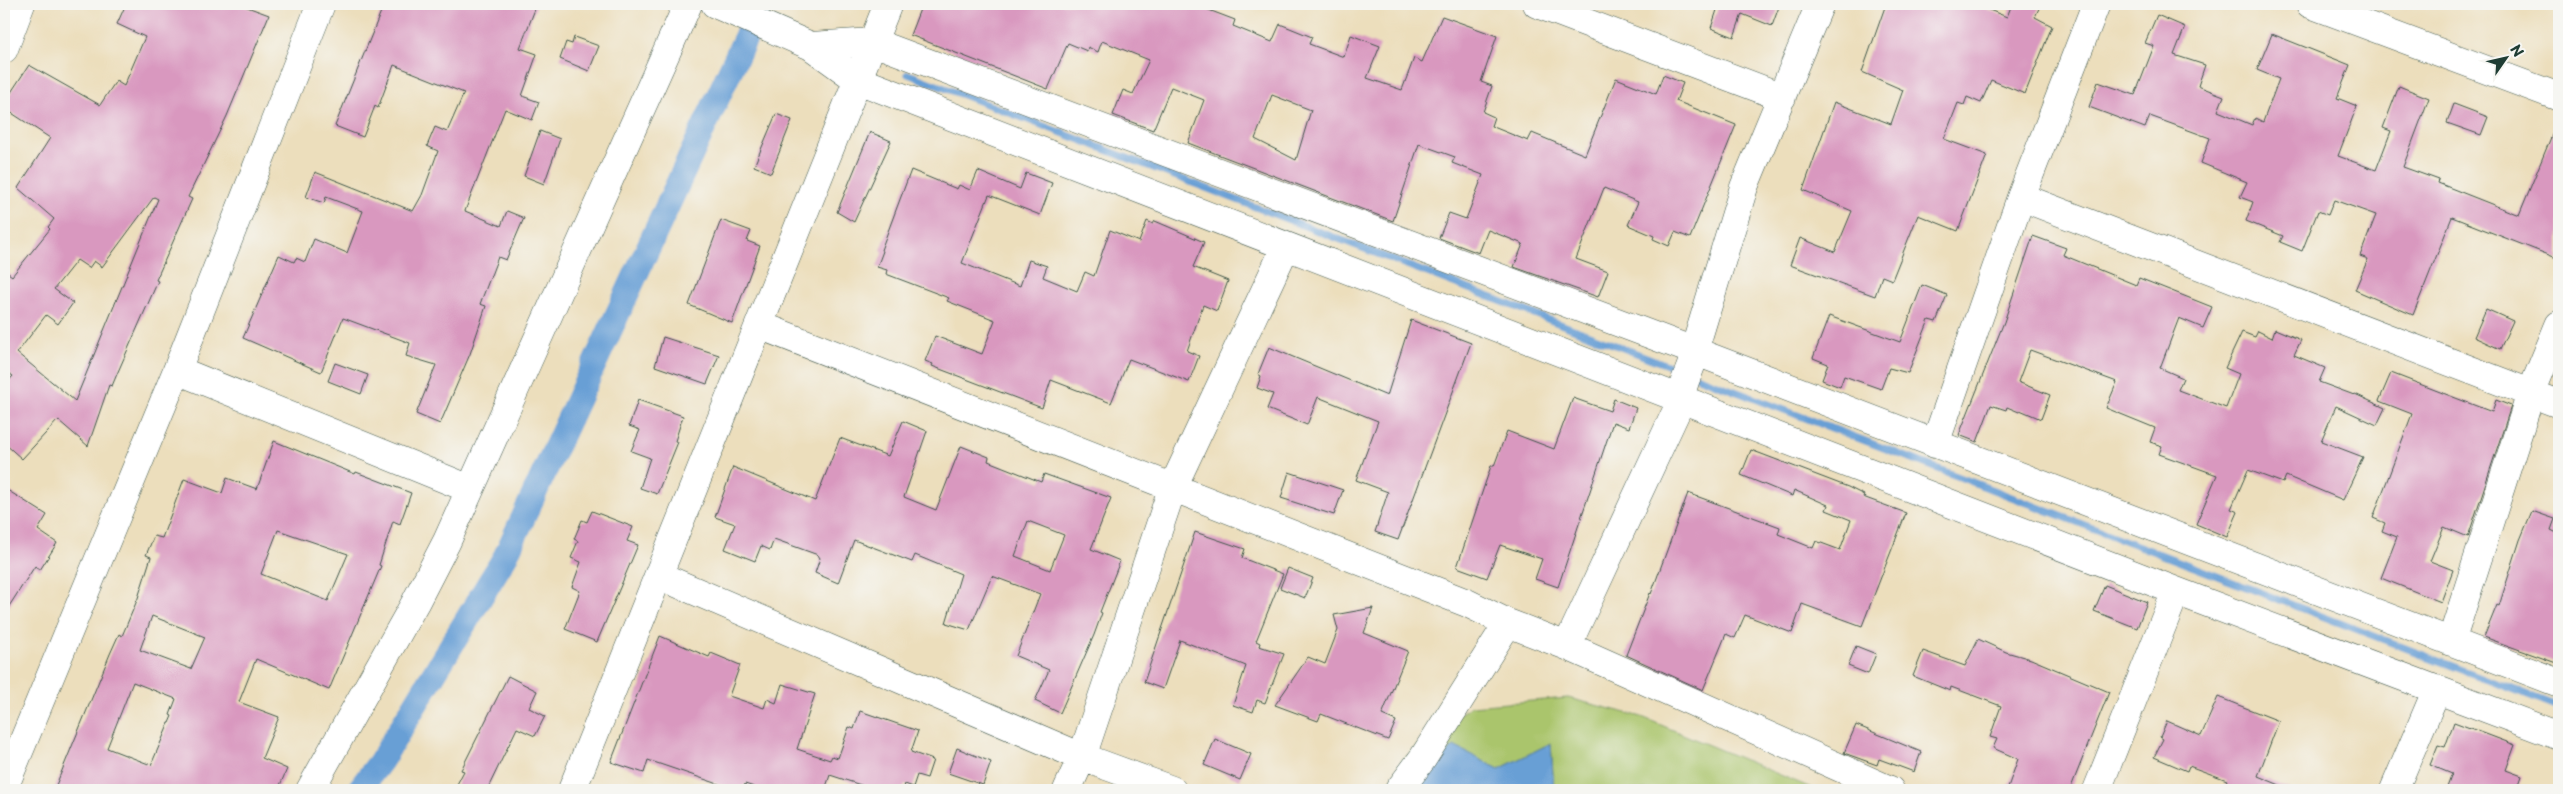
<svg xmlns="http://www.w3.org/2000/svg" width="2563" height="794" font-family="'Playpen Sans',sans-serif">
  <rect width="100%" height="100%" fill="#f6f6f2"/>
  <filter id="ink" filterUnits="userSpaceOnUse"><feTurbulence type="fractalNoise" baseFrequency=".02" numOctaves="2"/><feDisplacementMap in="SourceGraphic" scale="10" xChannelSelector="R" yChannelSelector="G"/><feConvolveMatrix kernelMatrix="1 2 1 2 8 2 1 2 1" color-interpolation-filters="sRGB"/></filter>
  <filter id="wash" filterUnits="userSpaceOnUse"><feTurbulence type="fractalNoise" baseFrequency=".0096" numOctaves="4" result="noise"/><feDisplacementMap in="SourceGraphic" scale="20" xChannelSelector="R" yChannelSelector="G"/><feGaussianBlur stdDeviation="1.12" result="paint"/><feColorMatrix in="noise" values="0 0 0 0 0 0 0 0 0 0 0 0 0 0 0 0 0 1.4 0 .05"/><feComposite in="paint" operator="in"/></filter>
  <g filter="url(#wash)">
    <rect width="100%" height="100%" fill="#ecdebc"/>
    <path fill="#aac56c" stroke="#648150" d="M1568 698 1642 717 1816 790H1554L1551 743 1499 769 1454 746 1412 790H1385L1403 759 1447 722 1471 706Z"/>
    <path fill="#679fd5" stroke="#436e84" d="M1551 743 1554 790H1412L1417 782 1454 746 1499 769Z"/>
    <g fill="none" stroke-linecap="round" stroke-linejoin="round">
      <path stroke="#679fd5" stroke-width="7" d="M908 74 1683 371
        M1693 375 2559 707"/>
      <path stroke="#679fd5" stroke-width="25" d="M359 790 381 761 505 557 761 4"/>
    </g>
    <g id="blocks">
      <path fill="#d998bf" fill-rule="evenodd" d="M126 4H239L269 15 227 116 188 197 192 199 156 280 158 281 117 374 112 386 109 385 88 446 58 420 22 459 4 443V386L13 376 4 370V270L12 276 50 229 48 227 54 219 18 188 50 138 4 108V103L29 65 100 105 116 81 124 86 145 37 117 24ZM154 197 158 199 75 401 17 353 46 315 58 324 73 303 54 289 77 260 89 268 94 261 102 267Z
        M384 4H537L520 48 537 54 522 96 539 102 532 120 505 109 465 211 501 226 507 211 524 218 506 260 498 257 480 304 486 306 470 354 440 424 416 414 436 365 406 356 410 343 343 318 321 372 243 338 279 255 294 262 296 258 305 262 314 239 347 253 363 211 326 197 324 203 306 197 315 172 413 211 422 195 438 151 427 146 435 127 447 132 464 93 394 65 378 108 375 106 363 137 335 126Z
        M922 4H1193L1235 20 1233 26 1272 42 1280 24 1312 37 1309 44 1344 57 1351 35 1380 46 1367 78 1402 90 1414 58 1422 62 1442 16 1497 36 1481 82 1492 86 1483 112 1494 117 1491 126 1528 141 1532 133 1585 155 1616 78 1656 94 1663 75 1683 83 1676 101 1736 125 1690 238 1675 232 1669 246 1653 239 1654 236 1628 225 1638 202 1604 188 1576 259 1608 271 1598 297 1514 267 1523 244 1488 230 1479 253 1439 238 1449 213 1466 219 1483 175 1452 163 1455 157 1419 144 1393 221 1188 143 1204 100 1171 87 1153 130 1113 115 1123 90 1133 94 1149 60 1102 41 1098 52 1088 47 1087 51 1068 43 1048 89 910 35ZM1272 95 1311 110 1296 160 1255 139Z
        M1719 4H1780L1772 26 1742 14 1734 37 1711 28Z
        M1886 4H1974L2007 17 2012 4H2041L2035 17 2052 26 2025 94 1991 80 1981 103 1967 97 1964 105 1958 103 1944 139 1987 155 1958 231 1918 215 1892 280 1882 276 1875 296 1790 265 1800 238 1835 252 1852 211 1803 190 1834 102 1891 124 1903 90 1862 72Z
        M2157 15 2185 27 2174 55 2205 65 2198 86 2224 96 2218 111 2252 125 2255 118 2263 122 2279 79 2257 70 2272 34 2350 65 2337 98 2357 106 2338 156 2376 170 2391 131 2383 128 2399 86 2429 98 2403 167 2439 180 2438 183 2519 215 2559 118V259L2452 217 2413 315 2355 290 2368 259 2360 256 2376 215 2334 200 2328 215 2318 211 2302 251 2280 242 2283 236 2246 221 2253 202 2240 197 2247 182 2201 163 2210 138 2150 116 2145 128 2089 107 2098 82 2135 95 2154 46 2145 43Z
        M574 37 599 46 589 71 560 59 566 42 572 44Z
        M2454 104 2488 117 2481 135 2447 123Z
        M776 114 792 120 771 173 754 166Z
        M540 131 560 139 544 184 524 176Z
        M870 132 891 141 854 222 837 212Z
        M911 170 957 189 959 185 970 190 978 171 1020 189 1026 173 1052 183 1040 215 989 195 962 263 1020 286 1029 260 1047 266 1043 277 1077 291 1085 272 1094 276 1110 230 1139 242 1147 221 1153 224 1155 221 1204 242 1193 267 1228 281 1217 311 1203 305 1187 351 1199 356 1189 382 1129 359 1111 403 1051 380 1042 408 932 366 933 364 925 361 935 336 982 354 995 320 947 301 949 298 886 274 887 270 877 267 883 251 881 250Z
        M721 220 751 231 747 241 760 246 732 323 689 305Z
        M2033 236 2066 248 2063 255 2136 285 2139 278 2212 307 2203 328 2179 318 2160 368 2183 378 2178 390 2226 408 2239 374 2225 368 2242 332 2255 337 2258 331 2272 338 2275 329 2301 340 2294 355 2325 368 2319 382 2354 395 2355 394 2385 408 2377 425 2336 406 2321 441 2363 457 2343 500 2286 476 2283 483 2248 470 2231 509 2238 512 2227 537 2196 524 2217 475 2159 454 2162 446 2150 442 2155 428 2106 408 2117 382 2030 350 2018 382 2050 395 2041 419 2020 410 2019 412 2007 407 2006 410 1991 405 1977 442 1959 435 2004 322Z
        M1922 285 1947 295 1936 322 1929 320 1908 373 1889 368 1881 389 1844 376 1840 387 1822 380 1828 364 1813 358 1829 316 1900 342Z
        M2486 309 2513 321 2500 349 2474 337Z
        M1411 320 1471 343 1398 540 1375 532 1388 492 1356 480 1378 421 1318 397 1307 425 1267 409 1273 394 1257 388 1261 376 1258 374 1269 347 1387 396Z
        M663 337 719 355 707 384 655 366Z
        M335 363 368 375 361 394 328 381Z
        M2391 373 2492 412 2496 400 2511 406 2468 537 2444 527 2430 561 2453 570 2441 602 2381 578 2397 537 2382 531 2385 523 2373 518 2412 414 2379 401Z
        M1573 398 1610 411 1614 399 1636 408 1629 428 1613 422 1558 587 1535 579 1542 559 1500 545 1487 578 1457 567 1491 466H1494L1507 431 1554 449Z
        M638 400 683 416 675 441 678 442 657 494 640 488 650 458 631 451 640 430 629 426Z
        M903 421 927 431 904 497 936 510 961 446 989 457 988 461 1041 482 1044 474 1111 498 1091 549 1120 561 1100 612 1102 613 1094 635 1060 713 1035 701 1049 670 1016 656 1040 594 992 576 969 630 946 623 961 574 915 555 912 562 854 540 838 583 815 573 820 558 818 555 774 539 770 550 761 546 755 561 725 549 735 524 715 517 733 467 815 501 840 438 888 456ZM1028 521 1064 535 1050 570 1015 556Z
        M274 441 355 474 356 472 411 493 400 524 393 521 379 565 381 566 329 690 256 659 239 702 279 717 262 758 287 769 278 790H54L110 654 119 634 122 636 138 598 151 557 146 555 154 536 162 538 184 479 222 493 227 478 257 489ZM278 530 348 554 328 601 261 574ZM152 616 205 637 191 669 140 650ZM133 682 176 699 170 715 172 716 151 765 107 748Z
        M1751 450 1848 487 1864 495 1863 497 1906 513 1862 626 1802 604 1792 633 1745 615 1735 638 1726 634 1703 690 1626 655 1650 593 1651 594 1688 493 1780 527 1778 534 1813 548 1816 541 1840 550 1851 520 1826 510 1828 505 1794 490 1792 496 1741 475Z
        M1289 472 1343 490 1334 515 1281 498Z
        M4 488 47 515 38 530 57 543 40 570 35 566 4 614Z
        M592 511 633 527 627 541 638 545 597 642 565 629 580 591 572 587 581 562 571 558 578 541 574 539 582 520 587 522Z
        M2532 511 2555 519 2551 530 2559 534V664L2484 637 2497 605 2499 606 2520 540Z
        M1195 532 1245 549 1242 558 1283 574 1256 641 1260 643 1259 646 1284 654 1265 703 1257 700 1253 712 1233 705 1246 666 1180 640 1163 689 1144 682Z
        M1288 568 1313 578 1305 598 1280 588Z
        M2105 585 2147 602 2137 628 2094 611Z
        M1373 608 1364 633 1408 651 1382 715 1396 721 1388 740 1321 714 1318 721 1275 705 1308 657 1325 664 1338 630 1334 615Z
        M660 636 709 657 711 653 740 665 729 696 764 708 767 699 776 703 782 684 815 694 797 749 830 760 832 756 838 758 849 727 854 729 860 711 918 731 911 752 933 760 927 778 917 775 913 787 905 784 903 790H876L830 775 825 790H763L745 784 743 790H736L648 760 644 773 611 762Z
        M1978 639 2006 652 2031 659 2109 692 2070 790H2007L2018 759 1993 748 1997 739 1990 737 2001 706 1951 687 1950 691 1913 676 1923 651 1965 666Z
        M1856 646 1876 654 1868 674 1848 666Z
        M508 676 537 691 529 708 545 716 535 736 517 728 487 790H454L464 771 461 770Z
        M2218 697 2279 721 2258 776 2292 790H2238L2225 785 2227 780 2189 766 2187 771 2154 757 2163 739 2160 737 2167 721 2201 736Z
        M2454 722 2515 745 2506 770 2522 776 2517 790H2446L2452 774 2430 765 2438 745 2445 747Z
        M1856 725 1921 752 1914 772 1879 759 1877 765 1844 753Z
        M1215 739 1251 754 1240 780 1204 765Z
        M957 748 991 762 983 785 948 773Z"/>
    </g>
  </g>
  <g filter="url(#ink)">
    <use href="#blocks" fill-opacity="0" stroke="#3e5548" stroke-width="1"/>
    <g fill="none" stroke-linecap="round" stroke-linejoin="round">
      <defs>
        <path id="minor" d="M715 4 811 46 858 80 2176 591 2559 736
          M1537 4 1782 97
          M2310 4 2559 97
          M811 46 873 42 1694 351 2559 683
          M4 49 21 4
          M2021 197 2559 404
          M759 325 1467 603 1508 623 1567 646 1890 790
          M177 370 470 489
          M1935 444 2021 197 2096 4
          M660 576 1082 757 1172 790
          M2451 642 2531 393 2559 325
          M1567 646 1682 399C1680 383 1694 368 1694 351L1744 187 1820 4
          M4 788 177 370 321 4
          M310 790 415 603 447 541 688 4
          M572 790 888 4
          M1067 790 1082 757 1172 489 1285 248
          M1399 790 1423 758 1508 623
          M2097 790 2176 591
          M2394 790 2437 689"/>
      </defs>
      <use href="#minor" stroke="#3e5548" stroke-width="29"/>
      <use href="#minor" stroke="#fff" stroke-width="28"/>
    </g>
  </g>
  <rect width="2563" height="794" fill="none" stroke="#f6f6f2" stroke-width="20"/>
  <g transform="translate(2506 58) rotate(56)" stroke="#f6f6f2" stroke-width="4" paint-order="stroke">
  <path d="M0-4L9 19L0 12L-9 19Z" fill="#1f3d34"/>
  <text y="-8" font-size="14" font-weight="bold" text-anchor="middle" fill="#1f3d34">N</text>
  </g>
</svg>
